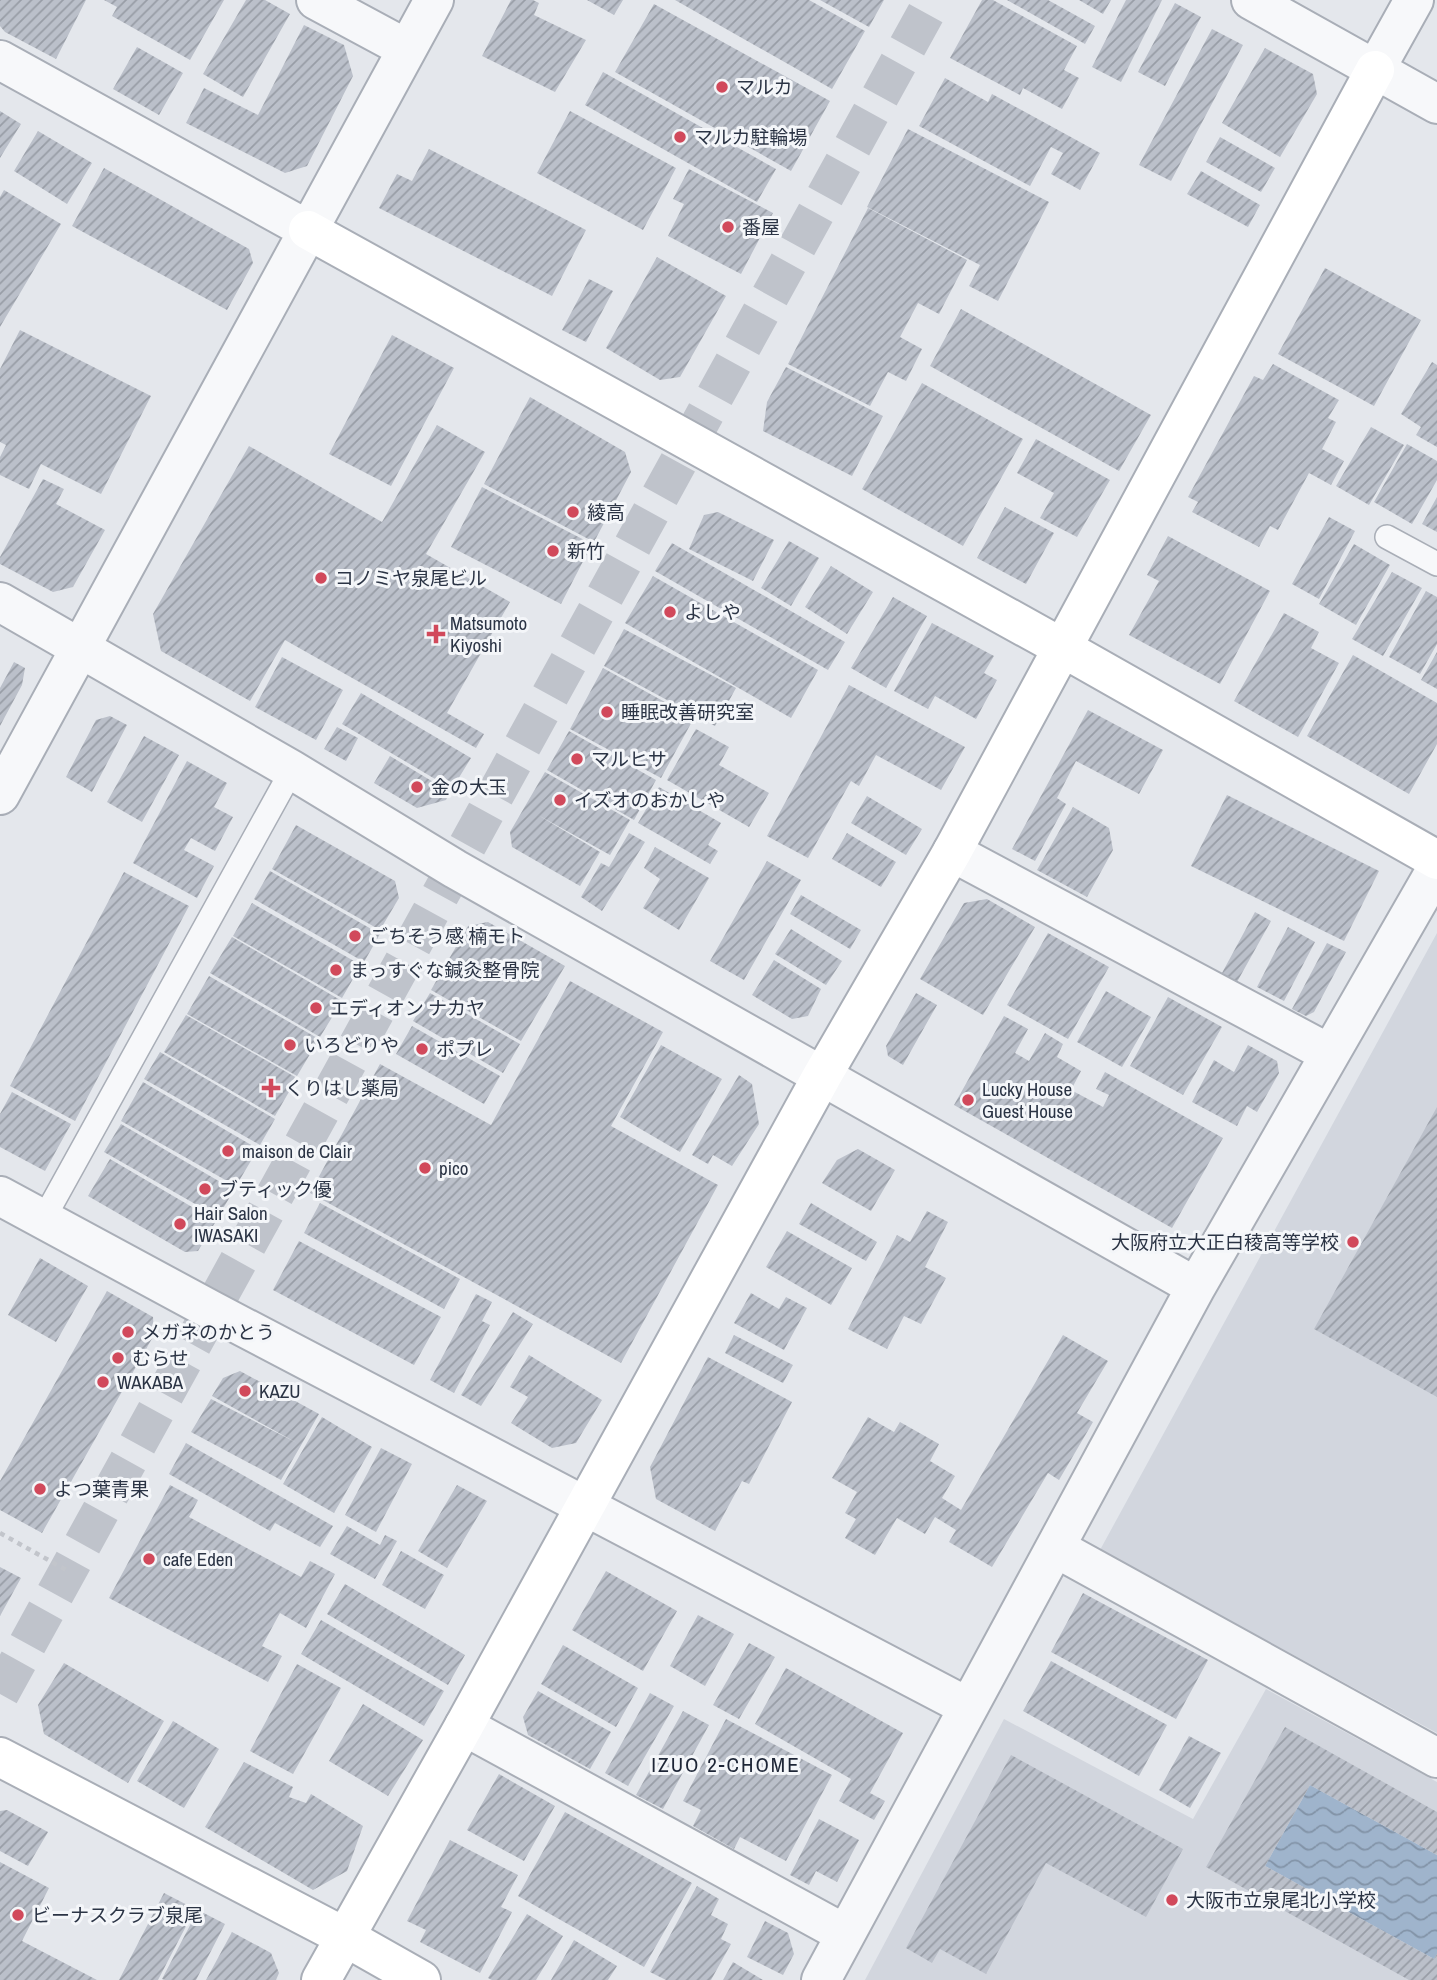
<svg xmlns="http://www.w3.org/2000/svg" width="1437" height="1980" font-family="'Archivo Narrow','Noto Sans JP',sans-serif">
  <defs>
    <pattern id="water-waves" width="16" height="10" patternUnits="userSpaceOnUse" patternTransform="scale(1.75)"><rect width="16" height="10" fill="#9fb4cc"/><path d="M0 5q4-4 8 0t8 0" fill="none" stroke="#8293a7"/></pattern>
    <pattern id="building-hatch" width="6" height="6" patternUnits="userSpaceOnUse" patternTransform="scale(1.75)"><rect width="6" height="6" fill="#bbc0ca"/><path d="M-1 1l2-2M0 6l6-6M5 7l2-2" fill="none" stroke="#989da6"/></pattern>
  </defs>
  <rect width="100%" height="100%" fill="#e4e7ec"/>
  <path fill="#d2d6de" d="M1437 933V1733L1100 1550Z
    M1266 1689 1437 1782V1980H865L1004 1719 1193 1819Z"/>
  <path fill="url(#water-waves)" d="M1310 1785 1437 1855V1954L1434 1959 1265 1866Z"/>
  <path fill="url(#building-hatch)" d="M0 0H86L56 59 5 32 0 26Z
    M104 0H224L190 60 112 16 117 7Z
    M246 0H265L290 14 243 97 203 74Z
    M511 0H533L539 3 534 15 586 40 555 92 482 56Z
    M587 0H623L614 15Z
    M675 0H809L865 31 832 89Z
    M820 0H884L869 27Z
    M982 0H993L1077 46 1064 70 1079 78 1062 109 1023 88 1020 95 950 58Z
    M1007 0H1048L1095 26 1085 44Z
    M1079 0H1111L1103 14Z
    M1126 0H1162L1121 82 1092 67Z
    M1175 3 1201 17 1165 86 1138 72Z
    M654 4 830 101 791 171 615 72Z
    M304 25 344 45 353 76 307 166 285 173 186 123 204 88 258 115Z
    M1212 29 1243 45 1171 181 1139 165Z
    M137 47 183 73 159 115 113 89Z
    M1265 48 1313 74 1317 94 1280 157 1222 123Z
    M603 72 776 169 757 202 585 105Z
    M945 78 988 102 992 94 1100 153 1080 190 1051 174 1063 153 1051 147 1030 186 919 126Z
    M0 111 21 124 0 158Z
    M570 111 676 168 643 230 537 173Z
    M908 129 1049 202 998 301 969 286 980 265 867 207Z
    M38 131 92 163 67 204 14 171Z
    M1220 137 1275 168 1261 192 1206 162Z
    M429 149 586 230 552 296 379 208 397 174 412 181Z
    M104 168 249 249 253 263 227 310 72 226Z
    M689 169 773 213 741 274 668 236 684 204 673 199Z
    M1201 171 1260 205 1248 227 1187 194Z
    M4 190 61 224 0 327V197Z
    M868 208 967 260 939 314 918 303 900 337 922 349 906 381 888 372 870 406 788 364Z
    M657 257 726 296 680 377 660 380 606 348Z
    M1325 268 1421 320 1374 406 1278 354Z
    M589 279 613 291 586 342 562 330Z
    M961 309 1151 415 1119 471 930 366Z
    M20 330 151 396 101 494 41 464 29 489 0 475V457L6 445 0 442V369Z
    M392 335 454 368 391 486 329 454Z
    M1432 362 1437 365V447L1416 435 1421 427 1401 414Z
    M1273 364 1339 400 1328 418 1336 422 1322 449 1344 461 1331 485 1309 473 1278 530 1270 526 1259 547 1192 512 1198 502 1188 497 1254 376 1263 380Z
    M786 367 883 416 852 476 763 431 767 402Z
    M922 383 1023 439 963 546 862 489Z
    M530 397 625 452 631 472 594 542 484 484Z
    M437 425 485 452 426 554 510 602 447 713 484 734 476 748 285 640 250 701 161 651 153 614 249 446 382 522Z
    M1371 427 1404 445 1369 505 1336 486Z
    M1036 439 1110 480 1077 537 1040 518 1054 493 1017 473Z
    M1407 444 1437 461V480L1412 524 1374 502Z
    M43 479 64 489 56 504 105 530 73 587 53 592 0 564V557Z
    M482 487 592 544 561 604 451 547Z
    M1437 497V532L1422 524Z
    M1005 507 1054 533 1026 584 977 558Z
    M718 512 774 540 753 581 689 549 704 515Z
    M1329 517 1355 531 1319 599 1292 584Z
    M1168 536 1270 591 1220 684 1129 635 1159 581 1147 575Z
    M789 541 819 558 791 606 761 588Z
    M672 543 845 642 828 670 655 571Z
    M1354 544 1390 565 1356 625 1319 604Z
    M831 566 873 592 847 634 805 607Z
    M1392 572 1422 588 1383 656 1352 639Z
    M653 576 818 670 791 718 625 623Z
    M1426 591 1437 597V644L1420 674 1389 657Z
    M893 597 927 616 886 688 851 668Z
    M1284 613 1319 632 1311 648 1339 663 1298 737 1234 701Z
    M932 623 994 656 984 673 997 680 976 719 935 696 928 709 894 691Z
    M624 629 736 688 715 726 604 666Z
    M1437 652V689L1421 680Z
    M1353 655 1437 703V744L1409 794 1307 736Z
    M282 657 343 690 316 740 255 707Z
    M14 662 25 668 22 685 0 726V688Z
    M603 668 694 718 661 778 570 729Z
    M849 685 965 747 941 790 876 755 859 786 851 781 808 858 767 836Z
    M361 693 471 758 452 789 342 724Z
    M1088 710 1163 750 1139 794 1076 761 1057 798 1066 804 1035 861 1012 849Z
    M110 716 127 725 92 792 66 777 96 720Z
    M337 727 358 738 346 761 324 749Z
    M696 729 729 747 719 765 769 793 749 827 667 780Z
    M569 731 656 780 634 820 547 770Z
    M144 736 179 755 142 822 107 802Z
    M390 756 450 792 446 800 417 808 374 783Z
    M187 761 227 783 214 807 233 817 215 851 191 838 184 850 214 866 197 898 133 863Z
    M545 772 630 820 610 855 538 815 600 852 580 886 512 847 510 832Z
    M659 787 721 823 708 845 718 851 710 864 638 823Z
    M1227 795 1379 871 1344 941 1191 866Z
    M867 796 922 829 906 855 851 823Z
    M1073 807 1109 828 1113 850 1087 897 1037 870Z
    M296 825 395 881 399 898 380 930 272 869Z
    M629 833 645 842 602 911 581 897 601 863 609 867Z
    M847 833 896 862 881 887 832 859Z
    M655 847 709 878 679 930 643 908 660 879 644 868Z
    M767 861 801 880 744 980 710 961Z
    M270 871 380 934 364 962 254 899Z
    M124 872 189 906 75 1121 10 1086Z
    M801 895 861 930 850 949 790 914Z
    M987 899 1035 927 983 1015 920 979 964 903Z
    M252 903 361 965 342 998 233 936Z
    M1255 912 1271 921 1237 982 1222 973Z
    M488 922 565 966 521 1041 431 990 468 926Z
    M1288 927 1315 942 1284 1001 1257 987Z
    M791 929 842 961 826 985 775 954Z
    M1048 933 1109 967 1068 1039 1007 1005Z
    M232 937 342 1001 320 1037 210 973Z
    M1327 943 1346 952 1314 1012 1306 1016 1292 1009Z
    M774 960 821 989 808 1016 792 1019 752 995Z
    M209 976 319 1039 297 1076 187 1014Z
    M570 981 663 1032 611 1126 718 1185 621 1363 310 1193 380 1064 491 1125Z
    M1106 991 1151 1017 1122 1067 1077 1042Z
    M430 993 520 1044 503 1073 413 1021Z
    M916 993 937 1005 903 1065 888 1056 886 1046Z
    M1168 997 1222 1027 1183 1095 1130 1066Z
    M186 1015 297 1078 275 1116 164 1052Z
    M1004 1016 1028 1029 1015 1053 1029 1061 1045 1033 1063 1044 1057 1057 1081 1071 1071 1090 1103 1107 1109 1095 1096 1089 1105 1072 1223 1138 1172 1228 954 1105Z
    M412 1026 500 1076 484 1104 396 1054Z
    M661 1045 722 1079 680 1152 620 1117Z
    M1248 1045 1277 1061 1279 1073 1257 1112 1247 1106 1237 1126 1192 1102 1214 1060 1234 1072Z
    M160 1052 275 1119 260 1145 144 1079Z
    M739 1075 752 1084 759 1124 732 1166 713 1155 708 1164 692 1155Z
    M143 1082 258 1149 236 1186 121 1121Z
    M12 1092 71 1124 45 1171 0 1147V1114Z
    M1437 1107V1397L1314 1329Z
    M121 1124 234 1190 218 1217 104 1152Z
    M858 1149 895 1170 871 1211 822 1183 837 1160Z
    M110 1159 216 1221 198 1251 185 1252 88 1196Z
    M320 1203 460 1279 444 1309 304 1233Z
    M811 1203 877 1242 866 1261 799 1224Z
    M927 1211 948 1222 925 1267 946 1278 921 1324 904 1316 887 1349 848 1329 897 1235 910 1242Z
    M787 1231 852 1268 831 1305 766 1267Z
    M299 1241 441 1317 414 1365 273 1290Z
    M40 1258 88 1286 56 1342 8 1315Z
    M107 1291 153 1317 154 1335 42 1533 0 1510V1481Z
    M751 1293 779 1309 786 1297 807 1308 784 1350 734 1323Z
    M476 1294 492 1302 482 1321 490 1325 454 1393 430 1380Z
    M513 1312 533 1324 481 1406 461 1395Z
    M734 1335 793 1365 783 1383 725 1353Z
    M1063 1335 1108 1361 1077 1413 1093 1422 1059 1480 1048 1473 992 1567 949 1542 956 1530 935 1517 925 1534 897 1518 875 1555 845 1538 856 1519 845 1513 857 1492 832 1478 868 1417 894 1432 900 1422 939 1444 930 1461 955 1476 942 1498 961 1510Z
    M529 1355 602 1400 576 1443 552 1448 511 1423 528 1397 510 1387Z
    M708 1357 792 1402 749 1484 742 1481 715 1531 656 1499 650 1467Z
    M240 1371 319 1414 281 1480 191 1432 211 1399 297 1443 212 1396 223 1378Z
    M322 1417 372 1447 334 1513 283 1484Z
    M186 1443 333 1526 320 1547 275 1523 270 1531 169 1474Z
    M381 1448 412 1464 376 1532 345 1515Z
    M170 1485 198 1500 189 1517 301 1577 310 1561 335 1574 306 1628 280 1613 262 1646 282 1656 268 1682 109 1598Z
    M457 1485 487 1501 447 1568 418 1551Z
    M347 1526 380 1545 385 1535 397 1541 375 1579 330 1554Z
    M401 1551 444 1575 425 1609 382 1585Z
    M0 1567 21 1578 0 1616Z
    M606 1571 677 1611 643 1671 572 1630Z
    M345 1584 465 1655 448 1685 327 1614Z
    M1083 1593 1208 1660 1176 1719 1051 1652Z
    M698 1615 734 1634 705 1686 670 1666Z
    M321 1620 444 1691 424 1726 301 1654Z
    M749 1643 775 1657 739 1719 713 1705Z
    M563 1645 638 1688 616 1727 541 1684Z
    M1051 1661 1167 1725 1139 1776 1023 1711Z
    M64 1663 164 1721 128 1783 44 1734 38 1705Z
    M297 1664 341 1688 293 1774 250 1751Z
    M786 1668 903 1733 870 1793 885 1801 874 1820 839 1801 851 1779 755 1724Z
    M538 1691 611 1732 590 1769 528 1735 523 1717Z
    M650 1693 674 1706 628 1786 605 1773Z
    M363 1704 423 1740 388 1796 329 1761Z
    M683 1711 709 1725 663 1809 636 1795Z
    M726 1719 832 1775 786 1861 740 1837 734 1849 693 1826 701 1810 683 1801Z
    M173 1721 219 1749 184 1808 137 1781Z
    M1285 1727 1437 1812V1855L1310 1785 1265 1866 1434 1959 1437 1954V1980H1409L1206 1867Z
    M1189 1736 1221 1753 1190 1808 1159 1790Z
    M1011 1755 1183 1849 1146 1917 1046 1863 986 1974 940 1949 932 1963 906 1948Z
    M244 1762 293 1787 289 1797 306 1803 311 1794 363 1826 347 1871 313 1890 205 1827Z
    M499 1774 555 1806 524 1861 467 1830Z
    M7 1810 48 1832 28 1866 0 1851V1811Z
    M565 1812 692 1883 644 1967 518 1896Z
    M819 1819 859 1840 837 1882 816 1871 809 1885 790 1875Z
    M450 1840 518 1875 501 1907 512 1912 480 1973 420 1942 426 1930 407 1921Z
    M0 1862 49 1888 22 1941 97 1980H0Z
    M697 1886 719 1899 711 1915 728 1924 721 1939 731 1944 711 1980H666L650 1972Z
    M164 1893 195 1909 158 1980H119Z
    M198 1910 225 1924 196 1980H165L162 1979Z
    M527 1914 563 1936 536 1980H492L488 1978Z
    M765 1921 788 1933 794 1954 783 1975 747 1957Z
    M232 1932 271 1953 279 1973 276 1980H206Z
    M574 1940 617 1966 608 1980H551Z
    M733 1962 763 1980H723Z"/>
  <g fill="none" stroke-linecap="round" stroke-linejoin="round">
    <path stroke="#bfc3cb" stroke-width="38" stroke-dasharray="38 19" stroke-linecap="butt" d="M0 1694 933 0"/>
    <defs>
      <path id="lane" d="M1387 537 1437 564
        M43 1220 292 770"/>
      <path id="street" d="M316 0 407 49
        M1251 0 1437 104
        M0 60 308 230
        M1375 70 1414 0
        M0 602 292 770 455 869 1196 1287
        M0 795 434 0
        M952 852 1330 1054
        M0 1196 211 1310 968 1707
        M1056 1548 1437 1758
        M464 1726 845 1934
        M821 1980 1196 1287 1437 868"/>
      <path id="secondary" d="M308 230 1061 647 1437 860
        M0 1757 345 1937 421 1980
        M321 1980 464 1726 822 1076 952 852 1375 70"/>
    </defs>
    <use href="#lane" stroke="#a9aeb7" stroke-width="26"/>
    <use href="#street" stroke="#a9aeb7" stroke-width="42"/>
    <use href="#secondary" stroke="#a9aeb7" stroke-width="42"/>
    <path stroke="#c2c5cb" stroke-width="4.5" stroke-dasharray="5 5" stroke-linecap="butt" d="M0 1533 68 1571"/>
    <use href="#lane" stroke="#f7f8fa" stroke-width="23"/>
    <use href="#street" stroke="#f7f8fa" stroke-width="38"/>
    <use href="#secondary" stroke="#fff" stroke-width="38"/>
  </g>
  <g fill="#d1495b" stroke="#f4f6f9" stroke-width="2.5">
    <circle cx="722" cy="87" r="7"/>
    <circle cx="680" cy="137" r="7"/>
    <circle cx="728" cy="227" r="7"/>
    <circle cx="573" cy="512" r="7"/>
    <circle cx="553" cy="551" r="7"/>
    <circle cx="321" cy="578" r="7"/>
    <circle cx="670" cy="612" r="7"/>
    <path d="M432.5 623.5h7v7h7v7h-7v7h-7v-7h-7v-7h7z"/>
    <circle cx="607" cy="712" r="7"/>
    <circle cx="577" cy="759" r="7"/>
    <circle cx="417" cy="787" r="7"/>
    <circle cx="560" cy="800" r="7"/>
    <circle cx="355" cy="936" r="7"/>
    <circle cx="336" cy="970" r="7"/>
    <circle cx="316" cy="1008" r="7"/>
    <circle cx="290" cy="1045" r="7"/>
    <circle cx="422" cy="1049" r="7"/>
    <path d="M267.5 1077.5h7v7h7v7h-7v7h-7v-7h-7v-7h7z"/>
    <circle cx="968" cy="1100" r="7"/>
    <circle cx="228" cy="1151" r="7"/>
    <circle cx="425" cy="1168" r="7"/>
    <circle cx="205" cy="1189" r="7"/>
    <circle cx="180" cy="1224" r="7"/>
    <circle cx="1353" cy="1242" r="7"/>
    <circle cx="128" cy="1332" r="7"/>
    <circle cx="118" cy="1358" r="7"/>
    <circle cx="103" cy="1382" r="7"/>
    <circle cx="245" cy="1391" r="7"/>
    <circle cx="40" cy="1489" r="7"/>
    <circle cx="149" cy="1559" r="7"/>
    <circle cx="1172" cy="1900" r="7"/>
    <circle cx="18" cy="1915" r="7"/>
  </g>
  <g text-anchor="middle" stroke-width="6" stroke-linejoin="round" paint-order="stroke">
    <g font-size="19" fill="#2b3445" stroke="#f4f6f9" text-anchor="start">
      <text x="736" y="94">マルカ</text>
      <text x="694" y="144">マルカ駐輪場</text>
      <text x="742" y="234">番屋</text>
      <text x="587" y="519">綾高</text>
      <text x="567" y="558">新竹</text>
      <text x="335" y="585">コノミヤ泉尾ビル</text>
      <text x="684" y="619">よしや</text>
      <text x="450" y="630">Matsumoto<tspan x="450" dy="22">Kiyoshi</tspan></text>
      <text x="621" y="719">睡眠改善研究室</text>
      <text x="591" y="766">マルヒサ</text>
      <text x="431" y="794">金の大玉</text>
      <text x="574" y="807">イズオのおかしや</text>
      <text x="369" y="943">ごちそう感 楠モト</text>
      <text x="350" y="977">まっすぐな鍼灸整骨院</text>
      <text x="330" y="1015">エディオン ナカヤ</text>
      <text x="304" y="1052">いろどりや</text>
      <text x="436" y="1056">ポプレ</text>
      <text x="285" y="1095">くりはし薬局</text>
      <text x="982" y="1096">Lucky House<tspan x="982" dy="22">Guest House</tspan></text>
      <text x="242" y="1158">maison de Clair</text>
      <text x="439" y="1175">pico</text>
      <text x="219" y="1196">ブティック優</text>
      <text x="194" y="1220">Hair Salon<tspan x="194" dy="22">IWASAKI</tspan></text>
      <text x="1339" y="1249" text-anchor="end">大阪府立大正白稜高等学校</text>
      <text x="142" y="1339">メガネのかとう</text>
      <text x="132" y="1365">むらせ</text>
      <text x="117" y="1389">WAKABA</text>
      <text x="259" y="1398">KAZU</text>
      <text x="54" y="1496">よつ葉青果</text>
      <text x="163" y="1566">cafe Eden</text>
      <text x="1186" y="1907">大阪市立泉尾北小学校</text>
      <text x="32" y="1922">ビーナスクラブ泉尾</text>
    </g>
    <g font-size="21" letter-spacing="2" fill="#1d2536" stroke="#f4f6f9">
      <text x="726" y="1772">IZUO 2-CHOME</text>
    </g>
  </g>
</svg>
